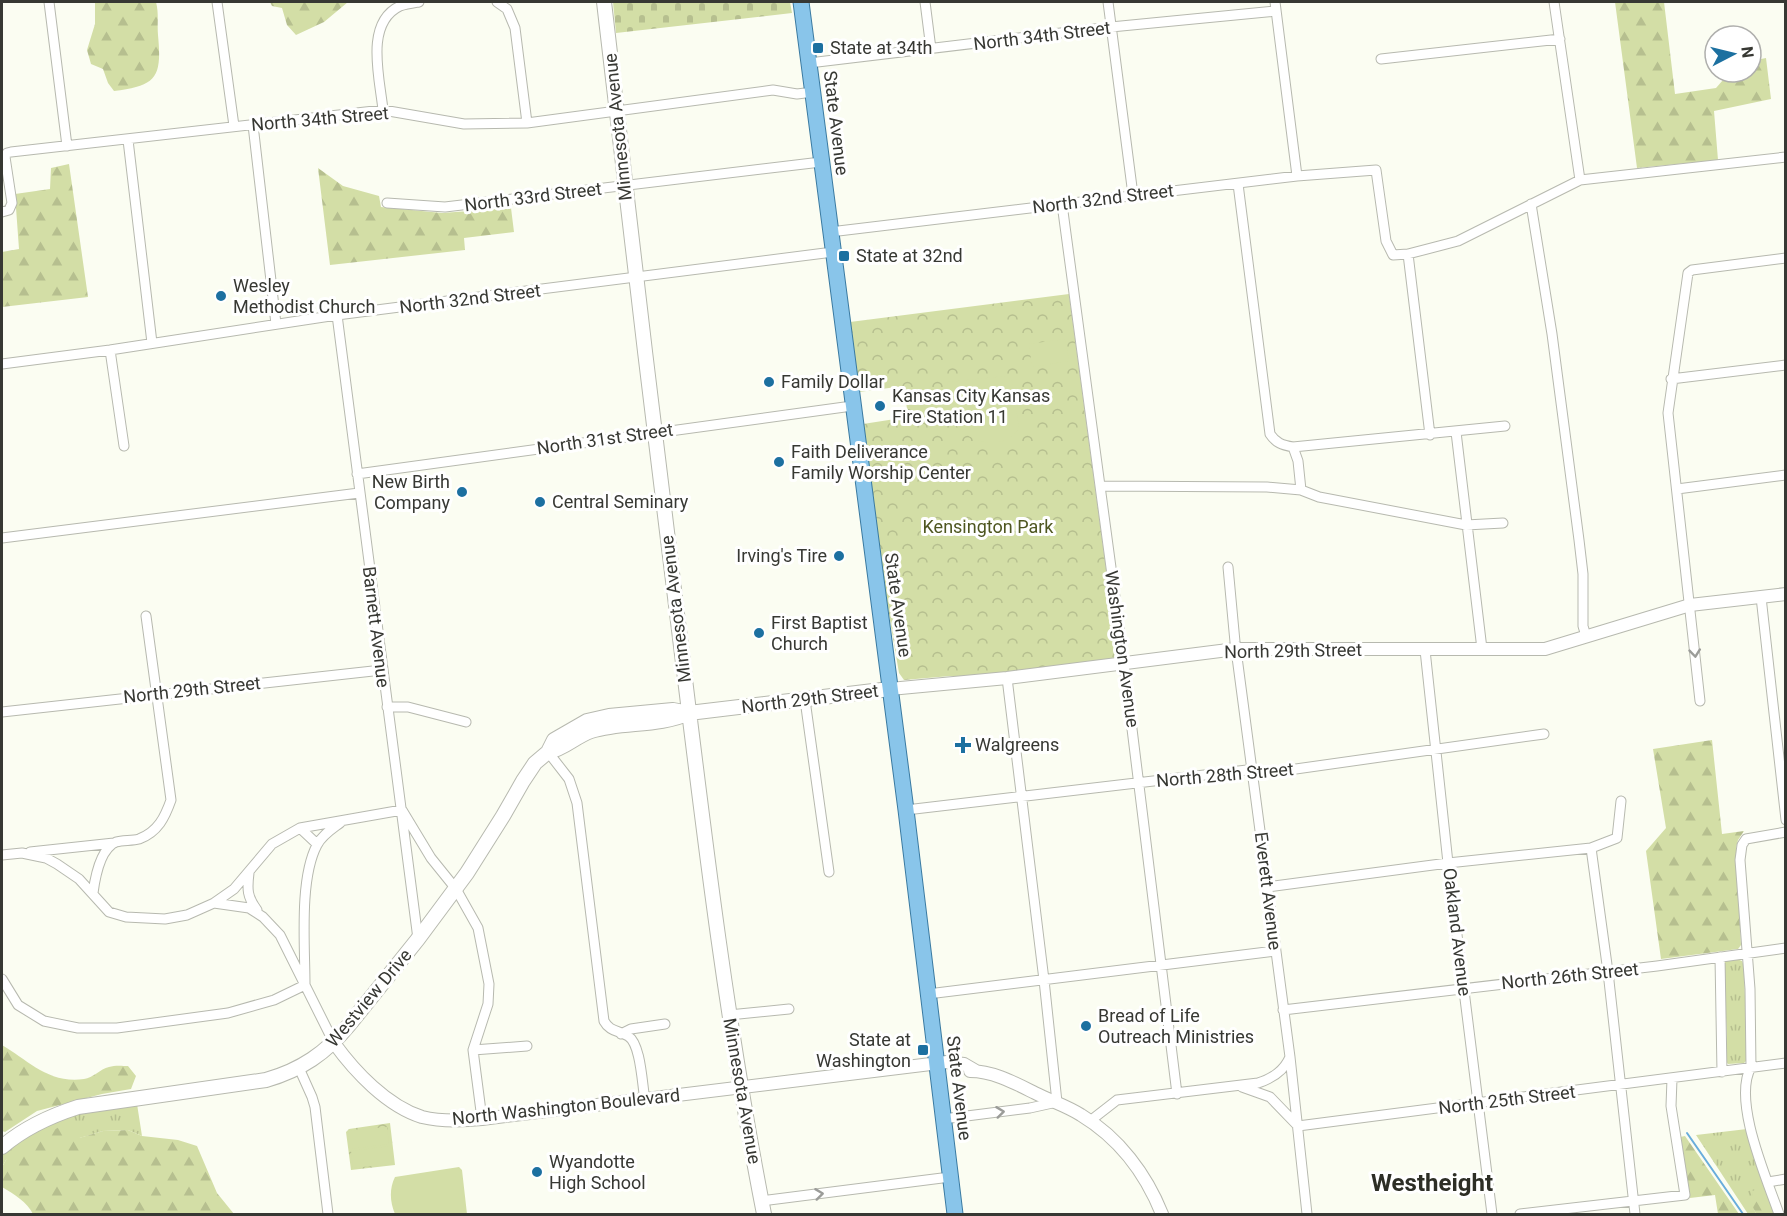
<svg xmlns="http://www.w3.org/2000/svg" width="1787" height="1216" font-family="Roboto,sans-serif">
  <defs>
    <pattern id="grass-tufts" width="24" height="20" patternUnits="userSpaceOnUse" patternTransform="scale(1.5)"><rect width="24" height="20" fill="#d3dea6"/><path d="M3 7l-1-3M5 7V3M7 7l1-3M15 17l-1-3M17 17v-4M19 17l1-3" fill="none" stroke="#b6bf8f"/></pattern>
    <pattern id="forest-firs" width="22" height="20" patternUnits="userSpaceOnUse" patternTransform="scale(1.5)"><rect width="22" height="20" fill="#d3dea6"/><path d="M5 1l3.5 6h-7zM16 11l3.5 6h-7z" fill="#b6bf8f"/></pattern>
    <pattern id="cemetery-stones" width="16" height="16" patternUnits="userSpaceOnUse" patternTransform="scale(1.5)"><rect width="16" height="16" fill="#d3dea6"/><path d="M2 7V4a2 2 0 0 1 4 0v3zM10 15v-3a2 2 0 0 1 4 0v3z" fill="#b6bf8f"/></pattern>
    <pattern id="park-crowns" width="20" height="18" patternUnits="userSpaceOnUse" patternTransform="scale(1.5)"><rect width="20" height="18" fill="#d3dea6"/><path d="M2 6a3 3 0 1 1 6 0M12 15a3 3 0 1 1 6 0" fill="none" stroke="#b6bf8f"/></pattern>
  </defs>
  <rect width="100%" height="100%" fill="#fbfdf2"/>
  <path fill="url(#grass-tufts)" d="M1737 959 1742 961 1744 966 1747 1060 1744 1063 1728 1064 1725 1060 1727 1035 1723 966 1725 961Z
    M137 1104 142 1136 128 1130 103 1131 6 1160 2 1167V1155C16 1145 29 1134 45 1126 73 1111 106 1108 137 1104Z
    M1747 1129 1765 1187 1754 1209 1756 1214H1748L1696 1135Z"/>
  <path fill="url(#forest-firs)" d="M95 2H156C159 13 157 24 158 35 162 77 157 86 114 91L108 83 103 69 91 64 87 50 95 24Z
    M270 2H348L324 22 296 35 287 25 282 8 272 6Z
    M1615 2H1664L1675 94 1716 88 1730 72H1751V61L1766 58 1771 99 1714 111 1718 160 1637 168Z
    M69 164 88 297 2 307V252L19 249 15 194 50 189 51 168Z
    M318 168 343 186 379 196 381 207 442 213 511 208 514 232 464 238 465 250 330 265Z
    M1712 740 1722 834 1744 831 1738 840 1736 848 1741 945 1738 949 1661 959 1646 851 1666 828 1653 749Z
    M2 1045C28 1060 48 1084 84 1079 93 1078 100 1069 109 1067 115 1065 123 1066 128 1066L136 1076 131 1089 102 1094 37 1111 5 1132 2 1131Z
    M74 1125 79 1138 103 1131 128 1130 142 1136 178 1140 197 1146 217 1193 234 1214H33C27 1202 14 1194 2 1187V1167L6 1160 25 1146 61 1126Z
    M1685 1136 1739 1214H1718L1715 1195 1690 1198 1680 1137Z
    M1765 1187 1775 1214H1756L1753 1207 1752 1191Z"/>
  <path fill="url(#cemetery-stones)" d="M613 2H790L792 13 616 33Z"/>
  <path fill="url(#park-crowns)" d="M1069 294 1118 657 1115 659 976 677 950 676 904 680 899 673 878 550 863 424 908 417 904 386 859 392 850 322Z
    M390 1123 395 1165 351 1170 346 1132 349 1129Z"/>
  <path fill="#d3dea6" d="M1065 339 1069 361 1032 367 1029 344Z
    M1006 376 1012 381 1019 428C1002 455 960 441 950 415 946 406 948 393 948 382Z
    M387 1127 389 1144 350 1149 348 1131Z
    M390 1146 392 1164 353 1168 351 1151Z
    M459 1167 462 1170 467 1214H395C390 1202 389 1189 395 1177Z"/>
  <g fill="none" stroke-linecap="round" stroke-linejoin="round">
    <path stroke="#69addc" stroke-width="2" d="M1687 1133 1743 1214"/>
    <defs>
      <path id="minor" d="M49 2 67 146
        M217 2 234 126
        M497 2 507 9 515 28 527 123
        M925 2 931 49
        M1108 2 1133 195
        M1275 2 1297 176
        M1554 2 1580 180
        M1381 59 1560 39
        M809 63 1111 27 1276 11
        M383 110C380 79 364 23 400 6 406 4 413 3 419 2
        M253 125 276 324
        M128 140 152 343
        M1238 184 1270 434C1276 443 1282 445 1293 447L1298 461 1301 490
        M387 203 445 207 821 162
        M1062 204 1124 664 1177 1094
        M1531 204 1552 334 1579 540 1583 574V626L1586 636
        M2 212 9 210 12 203 5 157 7 153 11 152 383 110 464 124 527 123 773 90 797 94 813 92
        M830 232 1297 176 1376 170 1386 241 1393 255 1408 254 1458 241 1580 180 1786 157
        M1408 254 1430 435
        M337 315 418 939
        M110 350 124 446
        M2 364 110 350 337 315 833 252
        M1671 379 1786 365
        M1456 432 1482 649
        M1293 447 1505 426
        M357 474 852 406
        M1100 486 1267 487 1301 490 1319 497 1466 525 1503 523
        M1677 489 1786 475
        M2 538 359 493
        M1228 567 1235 642 1290 1057 1307 1214
        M1761 597 1786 820
        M1425 650 1448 863 1492 1214
        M805 700 829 872
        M1700 701 1668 413 1688 273 1692 270 1786 258
        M387 707H408L466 722
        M2 712 382 670
        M548 752 569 779 577 803 604 1021C610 1032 618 1030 628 1036 641 1044 642 1084 645 1100
        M906 810 1247 770 1260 774 1544 734
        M300 828 317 844
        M1591 848 1608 972 1635 1214
        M30 852 114 843
        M2 855 22 853 46 858 57 864 79 879 109 912 126 917 165 919 187 915 214 903 249 908 263 917 280 935 334 1043
        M249 873C247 889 247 897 257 910
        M1267 887 1448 863 1591 848 1617 838 1621 801
        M93 893C95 878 100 849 116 842 123 840 132 841 139 839 158 832 165 817 171 800L146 616
        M214 903 234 889 272 844 300 828 402 810 431 858 456 889 478 928 489 984 488 1004 473 1050 482 1119
        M1720 957 1722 1072
        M2 979 18 1005 44 1021 78 1028H117L228 1013 274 1000 305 985C305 946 299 879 317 845 322 835 332 829 340 823
        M928 994 1275 951
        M1283 1010 1657 966 1786 948
        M729 1015 789 1009
        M621 1034 631 1029 665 1024
        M473 1050 527 1046
        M299 1068 312 1097 315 1107 328 1214
        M1242 1087 1270 1097 1298 1126 1786 1063
        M943 1119 1030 1108 1057 1102 1044 980 1007 678
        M1090 1121 1117 1100 1258 1083C1273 1078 1284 1071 1290 1057
        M1768 1182 1786 1179
        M761 1201 950 1177
        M1520 1214 1685 1195 1671 1106 1672 1079
        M1779 1214C1767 1179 1732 1101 1751 1067L1750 989 1740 860 1742 845 1746 839 1786 832"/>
      <path id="tertiary" d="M890 689 1007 678 1236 649H1545L1690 605 1786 594
        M334 1043C355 1072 387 1106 422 1117 442 1122 462 1121 482 1119L947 1062 964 1064 976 1071
        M970 1071C993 1071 1015 1083 1035 1093 1051 1101 1067 1106 1081 1115 1119 1138 1146 1174 1162 1214"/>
      <path id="secondary" d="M604 2C628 211 653 421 679 630 703 826 726 1021 764 1214
        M548 752C564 749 576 736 591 731 623 721 658 727 689 713L890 689
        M2 1147C24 1128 50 1116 78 1107L266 1080C301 1070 326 1053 349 1025L418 939 467 873 503 816 523 781 535 763 548 752 554 740 587 721 609 716 673 710 689 713"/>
      <path id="primary" d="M801 2 906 810 955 1214"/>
    </defs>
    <use href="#minor" stroke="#b7b9af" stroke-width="11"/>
    <use href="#tertiary" stroke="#b7b9af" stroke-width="14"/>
    <use href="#secondary" stroke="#b7b9af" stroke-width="16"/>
    <use href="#primary" stroke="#3a7aa1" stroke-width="17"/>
    <use href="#minor" stroke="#fff" stroke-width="9"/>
    <use href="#tertiary" stroke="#fff" stroke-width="12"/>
    <use href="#secondary" stroke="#fff" stroke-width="14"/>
    <use href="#primary" stroke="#89c5ea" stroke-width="15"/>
  </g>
  <defs><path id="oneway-chevron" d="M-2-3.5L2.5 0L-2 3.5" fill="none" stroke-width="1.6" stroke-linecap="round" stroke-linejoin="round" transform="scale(1.5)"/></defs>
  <g stroke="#9b9c99">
    <use href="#oneway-chevron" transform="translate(1695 653) rotate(84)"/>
    <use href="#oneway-chevron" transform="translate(1000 1112) rotate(-7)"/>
    <use href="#oneway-chevron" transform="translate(819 1194) rotate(-7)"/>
  </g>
  <g fill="#1c70a0" stroke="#fff" stroke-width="2">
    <rect x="812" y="42" width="12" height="12" rx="3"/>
    <rect x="838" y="250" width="12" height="12" rx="3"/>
    <circle cx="221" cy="296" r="6"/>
    <circle cx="769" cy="382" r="6"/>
    <circle cx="880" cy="406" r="6"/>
    <circle cx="779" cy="462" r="6"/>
    <circle cx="462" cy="492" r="6"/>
    <circle cx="540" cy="502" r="6"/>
    <circle cx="839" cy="556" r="6"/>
    <circle cx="759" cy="633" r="6"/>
    <path d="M960 736h6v6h6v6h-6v6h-6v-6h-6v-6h6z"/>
    <circle cx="1086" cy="1026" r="6"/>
    <rect x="917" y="1044" width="12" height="12" rx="3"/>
    <circle cx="537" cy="1172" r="6"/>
  </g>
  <g text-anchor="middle" stroke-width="6" stroke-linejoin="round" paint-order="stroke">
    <g font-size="18" fill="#373833" stroke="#fff">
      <text transform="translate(1042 36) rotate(-7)" y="6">North 34th Street</text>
      <text transform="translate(320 119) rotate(-5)" y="6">North 34th Street</text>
      <text transform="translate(836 123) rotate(83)" y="6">State Avenue</text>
      <text transform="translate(618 127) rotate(-96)" y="6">Minnesota Avenue</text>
      <text transform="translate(533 197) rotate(-7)" y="6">North 33rd Street</text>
      <text transform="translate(1103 199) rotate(-7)" y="6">North 32nd Street</text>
      <text transform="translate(470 299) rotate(-7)" y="6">North 32nd Street</text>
      <text transform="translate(605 439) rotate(-8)" y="6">North 31st Street</text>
      <text transform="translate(898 605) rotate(82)" y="6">State Avenue</text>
      <text transform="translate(676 609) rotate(-97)" y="6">Minnesota Avenue</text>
      <text transform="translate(376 627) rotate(83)" y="6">Barnett Avenue</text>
      <text transform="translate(1122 649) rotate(82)" y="6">Washington Avenue</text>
      <text transform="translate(1293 651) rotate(-1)" y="6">North 29th Street</text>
      <text transform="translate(192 690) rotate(-6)" y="6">North 29th Street</text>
      <text transform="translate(810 699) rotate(-7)" y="6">North 29th Street</text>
      <text transform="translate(1225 775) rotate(-5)" y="6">North 28th Street</text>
      <text transform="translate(1268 891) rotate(83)" y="6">Everett Avenue</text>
      <text transform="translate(1457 932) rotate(83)" y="6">Oakland Avenue</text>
      <text transform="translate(1570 976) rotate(-6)" y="6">North 26th Street</text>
      <text transform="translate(369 998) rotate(-50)" y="6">Westview Drive</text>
      <text transform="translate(959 1088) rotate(83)" y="6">State Avenue</text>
      <text transform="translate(742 1091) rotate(80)" y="6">Minnesota Avenue</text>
      <text transform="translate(1507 1100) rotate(-7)" y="6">North 25th Street</text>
      <text transform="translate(566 1107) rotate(-6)" y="6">North Washington Boulevard</text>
    </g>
    <g font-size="18" fill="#373833" stroke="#fff" text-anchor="start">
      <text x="830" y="54">State at 34th</text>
      <text x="856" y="262">State at 32nd</text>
      <text x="233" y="292">Wesley<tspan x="233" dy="21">Methodist Church</tspan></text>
      <text x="781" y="388">Family Dollar</text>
      <text x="892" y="402">Kansas City Kansas<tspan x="892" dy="21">Fire Station 11</tspan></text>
      <text x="791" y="458">Faith Deliverance<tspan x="791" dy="21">Family Worship Center</tspan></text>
      <text x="450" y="488" text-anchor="end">New Birth<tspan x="450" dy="21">Company</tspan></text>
      <text x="552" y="508">Central Seminary</text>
      <text x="827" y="562" text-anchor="end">Irving's Tire</text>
      <text x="771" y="629">First Baptist<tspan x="771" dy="21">Church</tspan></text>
      <text x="975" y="751">Walgreens</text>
      <text x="1098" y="1022">Bread of Life<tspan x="1098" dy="21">Outreach Ministries</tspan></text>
      <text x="911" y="1046" text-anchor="end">State at<tspan x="911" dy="21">Washington</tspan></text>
      <text x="549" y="1168">Wyandotte<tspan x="549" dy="21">High School</tspan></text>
    </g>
    <g font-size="18" fill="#4e5620" stroke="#fff">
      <text x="988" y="533">Kensington Park</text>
    </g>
    <g font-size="24" font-weight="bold" fill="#2d2e26" stroke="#fff">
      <text x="1432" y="1191">Westheight</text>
    </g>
  </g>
  <rect width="1787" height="1216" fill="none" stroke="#373833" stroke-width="6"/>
  <g transform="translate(1733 54) rotate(83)"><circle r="28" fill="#ffffff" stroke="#afafad" stroke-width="1.5"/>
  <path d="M0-4.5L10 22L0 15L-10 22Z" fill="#1c70a0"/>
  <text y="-9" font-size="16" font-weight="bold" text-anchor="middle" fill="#373833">N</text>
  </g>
</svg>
